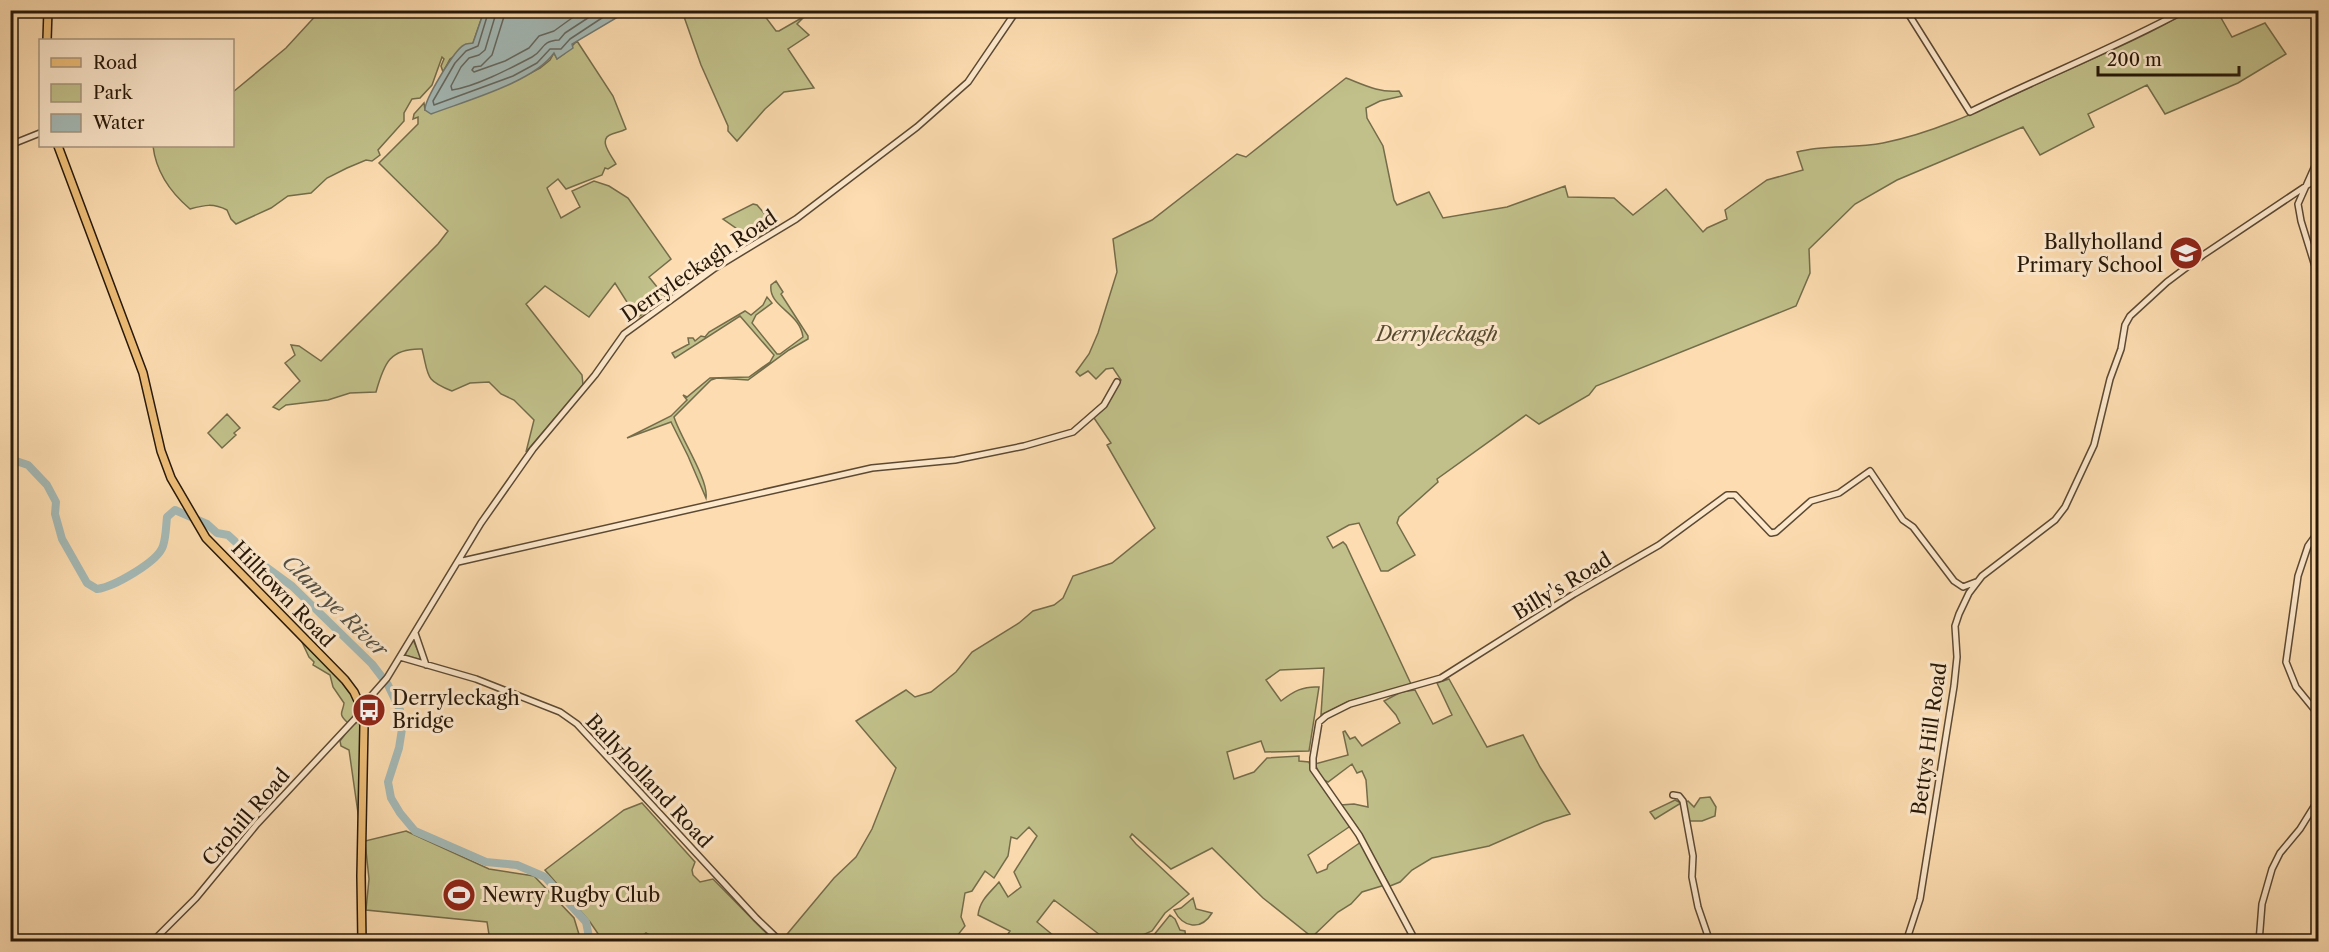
<svg xmlns="http://www.w3.org/2000/svg" width="2329" height="952" font-family="'Libre Caslon Text',serif">
  <rect width="100%" height="100%" fill="#fcdcb0"/>
  <filter id="stains"><feTurbulence type="fractalNoise" baseFrequency=".00333" numOctaves="4"/><feColorMatrix values="0 0 0 0 .2 0 0 0 0 .09 0 0 0 0 .02 0 0 0 .5 -.17"/></filter>
  <radialGradient id="worn" r=".72"><stop offset=".6" stop-color="#630" stop-opacity="0"/><stop offset="1" stop-color="#630" stop-opacity=".3"/></radialGradient>
  <path fill="#c1c08a" stroke="#746c4a" stroke-width="1.5" d="M320 11H484L473 43 450 59 443 72 441 66 444 59 442 57 432 85 420 98 412 99 404 113V121L378 150 380 155 372 161 366 160 347 168 327 178 311 193 288 196 271 208 236 224 231 219 227 210C213 203 205 205 190 209 170 192 156 172 153 146H232L233 92 286 48Z
    M682 11H766L764 15 776 31H779L805 16 797 24 809 35 788 49 814 88 784 92 765 109 737 141 728 131V126L701 65Z
    M2188 11H2217L2232 37 2265 23 2286 54 2238 83 2165 114 2147 85 2088 114 2094 127 2040 155 2023 127 1897 180 1855 204 1809 249 1810 273 1796 306 1596 386 1589 395 1539 424 1526 415 1437 479 1438 482 1399 517 1397 523 1415 555 1388 571H1381L1359 523 1349 525 1327 537 1333 548 1343 542 1346 545 1411 684 1347 702 1321 715 1324 668 1280 670 1266 680 1281 701C1294 691 1303 686 1319 687L1309 751 1265 752 1261 741 1227 752 1234 779 1254 772 1267 758 1299 756V761L1309 762 1312 772 1348 819 1349 827 1308 855 1317 873 1327 869 1328 865 1361 842 1385 885 1362 892 1351 904 1338 912 1312 937 1263 898 1212 848 1171 869 1132 834 1130 837 1136 844 1189 894 1165 913 1152 931 1129 941H1108L1054 900 1037 922 1060 941H1003L1010 931 978 915C980 899 991 892 999 882L1008 897 1021 887 1014 872 1037 836 1029 827 1017 839 1011 837 1008 856 994 878 985 871 972 891 965 893 961 917 965 926 953 941 786 942 783 939 834 878 856 857 872 829 896 768 856 721 906 690 915 697 931 692 956 672 972 652 1019 623 1033 611 1054 605 1063 598 1073 576 1112 563 1155 528 1107 445 1111 443 1094 418V415L1108 402 1121 380 1113 368 1106 369 1096 379 1088 371 1080 376 1076 372 1089 354 1098 333 1117 272 1113 239 1152 220 1237 154 1246 157 1346 78C1364 85 1379 93 1399 91L1402 96 1380 101 1366 108 1367 118 1383 146 1394 200 1397 205 1429 192 1443 218 1507 207 1565 186 1568 197 1614 198 1633 215 1666 189 1703 232 1707 228 1727 219 1725 210 1767 180 1803 170 1797 152C1825 144 1854 149 1883 143 1943 131 1997 102 2052 77 2098 56 2145 37 2188 11Z
    M577 41 613 96 626 129C621 132 617 132 612 134 597 139 611 155 616 164L608 169 605 168 602 175 566 189 558 179 547 188 561 218 580 207 572 191 594 181 609 186 628 198 671 259 649 277 666 298 637 318 615 283 589 317 545 286 526 304 582 375 583 385 526 452 534 420 514 400 501 394 489 382 470 383 452 391C424 380 429 376 422 349 390 348 384 363 376 392L350 393 328 400 286 405 279 410 273 407 300 381 285 363 295 355 291 345 299 346 321 361 438 244 448 231 379 163 418 124V117L413 119 414 114 424 103 425 110 515 81 540 68 550 60 554 53 557 59 564 54Z
    M753 204 757 205 776 227 775 229 757 239 746 235 723 219Z
    M776 281 783 292 781 294 808 336V339L789 350 748 380 717 378 711 380 674 417C680 437 709 480 706 498L688 456 671 422 627 438 671 416 687 400 683 395 687 397 710 378 749 377 770 362 774 355 740 316 675 358 672 353 689 344 688 338H693L695 341 701 336 705 337 709 332 745 311 751 315 763 305 767 297 772 303 756 315 752 323 777 354H780L803 337C800 312 768 307 771 285Z
    M227 414 240 428 234 433 236 435 222 448 208 433Z
    M415 635 417 639 414 642 422 660 405 655Z
    M301 640C317 655 357 688 357 711L348 723C337 713 343 713 344 703L333 687 330 675 313 665 314 662 309 657Z
    M1449 679 1487 747 1523 735 1540 767 1570 814 1544 822 1489 846 1432 858 1412 870 1400 882 1390 886 1357 827 1341 805 1354 804 1368 807 1366 780 1362 771 1357 773 1352 764 1328 782 1322 779 1315 764 1348 755 1343 732 1345 731 1350 739 1355 737 1362 746 1400 723 1396 715 1384 701 1401 692 1415 690 1433 724 1452 715 1437 683Z
    M359 721 361 725 359 820 349 750 341 746 340 741 351 726Z
    M1710 797 1716 807 1715 816 1702 821H1688L1685 803 1688 801 1694 807 1700 798Z
    M1675 800 1681 803 1655 819 1650 812Z
    M642 803 695 862 692 870 693 875 700 882 713 879 774 941H659L646 933 635 941H603L590 922 545 870 624 810Z
    M406 831 489 869 534 876 574 918 581 941H490L487 922 366 910 369 879 365 841Z
    M1193 898 1196 909 1212 913C1201 931 1183 928 1174 910L1181 908Z
    M1170 915 1175 919 1180 930 1185 931 1186 941H1137L1153 936Z"/>
  <path fill="#a4b9b6" stroke="#727971" stroke-width="1.5" d="M484 11V10L628 11 572 44 573 48 557 59 554 53C534 82 465 101 431 114L425 110C424 101 454 50 464 45 466 43 470 44 473 43Z"/>
  <g fill="none" stroke-linecap="round" stroke-linejoin="round">
    <path stroke="#666860" stroke-width="1.5" d="M489 10 478 46 466 51 455 63 433 101 434 105 513 76 537 63 550 49H561L570 39 614 10
      M497 10 485 50 479 55 469 58 461 67 451 86 452 90C475 87 511 68 532 57 545 50 540 41 559 40L565 33 600 10
      M506 10 492 55 481 66 474 67 472 70 474 72 505 61 529 48 539 36 554 31 583 10"/>
    <path stroke="#a4b9b6" stroke-width="8" d="M10 459 28 465 47 485 56 502 55 514 62 539 87 583 97 589C113 587 158 562 163 546 166 537 166 526 167 517L175 510 207 524 217 533 228 535 251 556 292 586 372 664 388 685 400 710 402 729 399 748 388 782 391 798 400 813 415 831 486 862 517 865 545 877 586 922 590 942"/>
    <defs>
      <path id="minor" d="M1906 10 1970 112C2041 77 2115 48 2185 10
        M2318 10V12
        M10 145 40 133
        M2318 159 2298 204 2301 221 2318 276
        M2318 352 2316 365 2318 379
        M2318 532 2308 546 2298 576 2286 662 2296 687 2318 714
        M458 562 872 468 955 460 1024 446 1073 432 1104 405 1117 382
        M415 633 426 665
        M400 657 476 679 560 712 577 724 756 918 781 942
        M360 705 365 703 387 678 481 523 533 449 595 375 624 334 715 268 796 219 917 127 968 82 1017 10
        M1673 795 1679 796 1683 801 1693 856 1692 877 1698 907 1710 942
        M152 942 196 898 257 824 355 719 362 715
        M1416 942 1359 835 1313 769V758L1319 722 1326 716 1350 704 1441 678 1574 594 1659 545 1727 495H1735L1771 533 1776 532 1811 501 1839 493 1870 471 1903 520 1913 527 1954 581 1963 587 1976 582
        M1906 942 1920 899 1954 686 1957 657 1955 626 1959 614 1969 593 1982 576 2055 520 2065 507 2094 445 2110 379 2121 349 2125 325 2130 316 2167 282 2203 255 2318 178
        M2259 942 2262 904 2272 869 2280 853 2300 829 2318 800"/>
      <path id="major" d="M47 40 48 10
        M58 146 143 373 161 451 171 478 206 538 345 680 354 692 360 705 364 725 361 876 362 942"/>
    </defs>
    <use href="#minor" stroke="#5c4933" stroke-width="8"/>
    <use href="#major" stroke="#271809" stroke-width="10"/>
    <use href="#minor" stroke="#fde8cc" stroke-width="5"/>
    <use href="#major" stroke="#eebe78" stroke-width="7"/>
  </g>
  <defs>
    <symbol id="school-disc" viewBox="-11 -11 22 22"><circle r="9.5" fill="#8f2418" stroke="#fde8cc"/><path d="M0-5L7-2L0 1L-7-2ZM-4 1L0 2.5L4 1V4Q0 6-4 4Z" fill="#fff"/></symbol>
    <symbol id="bus-disc" viewBox="-11 -11 22 22"><circle r="9.5" fill="#8f2418" stroke="#fde8cc"/><path d="M-5-6H5V4H4V6H2V4H-2V6H-4V4H-5ZM-3.5-4V0h7V-4ZM-3.5 1.2v1.5H-2V1.2ZM2 1.2v1.5H3.5V1.2Z" fill="#fff"/></symbol>
    <symbol id="stadium-disc" viewBox="-11 -11 22 22"><circle r="9.5" fill="#8f2418" stroke="#fde8cc"/><path d="M0-5a6.5 5 0 1 0 0 10a6.5 5 0 1 0 0-10ZM-3.5-1.8h7v3.6h-7Z" fill="#fff"/></symbol>
  </defs>
  <g fill-rule="evenodd">
    <use href="#school-disc" x="2167" y="234" width="38" height="38"/>
    <use href="#bus-disc" x="350" y="691" width="38" height="38"/>
    <use href="#stadium-disc" x="440" y="876" width="38" height="38"/>
  </g>
  <g text-anchor="middle" stroke-width="6" stroke-linejoin="round" paint-order="stroke">
    <g font-size="20" fill="#271809" stroke="#fde8cc" text-anchor="start">
      <text x="2163" y="249" text-anchor="end">Ballyholland<tspan x="2163" dy="23">Primary School</tspan></text>
      <text x="392" y="705">Derryleckagh<tspan x="392" dy="23">Bridge</tspan></text>
      <text x="482" y="902">Newry Rugby Club</text>
    </g>
    <g font-size="20" fill="#271809" stroke="#fde8cc">
      <text transform="translate(699 266) rotate(-34)" y="7">Derryleckagh Road</text>
      <text transform="translate(1562 586) rotate(-31)" y="7">Billy's Road</text>
      <text transform="translate(283 594) rotate(46)" y="7">Hilltown Road</text>
      <text transform="translate(1929 739) rotate(-82)" y="7">Bettys Hill Road</text>
      <text transform="translate(649 781) rotate(47)" y="7">Ballyholland Road</text>
      <text transform="translate(246 817) rotate(-49)" y="7">Crohill Road</text>
    </g>
    <g font-size="20" font-style="italic" fill="#554a30" stroke="#fde8cc">
      <text x="1437" y="341">Derryleckagh</text>
    </g>
    <g font-size="21" font-style="italic" fill="#535046" stroke="#fde8cc">
      <text transform="translate(335 606) rotate(44)" y="7">Clanrye River</text>
    </g>
  </g>
  <rect width="2329" height="952" fill="none" stroke="#fcdcb0" stroke-width="36"/>
  <rect x="12" y="12" width="2305" height="928" fill="none" stroke="#271809" stroke-width="3"/>
  <rect x="18" y="18" width="2293" height="916" fill="none" stroke="#271809" stroke-width="1.5"/>
  <rect x="39" y="39" width="195" height="108" fill="#fde8cc" stroke="#a7957e" stroke-width="1.5"/>
  <rect x="51" y="58" width="30" height="9" fill="#eebe78" stroke="#a7957e" stroke-width="1.5"/>
  <text x="93" y="69" font-size="18" fill="#271809">Road</text>
  <rect x="51" y="84" width="30" height="18" fill="#c1c08a" stroke="#a7957e" stroke-width="1.5"/>
  <text x="93" y="99" font-size="18" fill="#271809">Park</text>
  <rect x="51" y="114" width="30" height="18" fill="#a4b9b6" stroke="#a7957e" stroke-width="1.5"/>
  <text x="93" y="129" font-size="18" fill="#271809">Water</text>
  <path d="M2098 66v9h141v-9" fill="none" stroke="#271809" stroke-width="3"/>
  <text x="2107" y="66" font-size="18" fill="#271809" stroke="#fde8cc" stroke-width="4.5" paint-order="stroke">200 m</text>
  <rect width="100%" height="100%" filter="url(#stains)"/>
  <rect width="100%" height="100%" fill="url(#worn)"/>
</svg>
